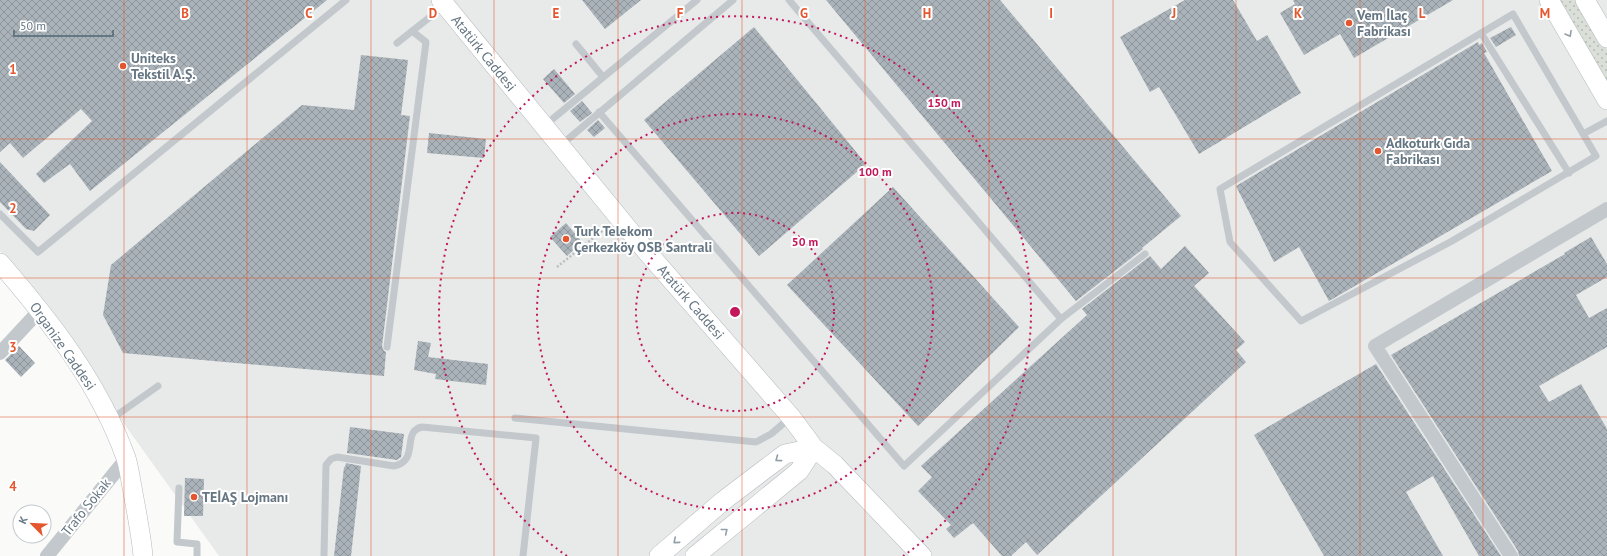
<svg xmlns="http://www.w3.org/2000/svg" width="1607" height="556" font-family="'PT Sans',sans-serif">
  <defs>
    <pattern id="grass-dots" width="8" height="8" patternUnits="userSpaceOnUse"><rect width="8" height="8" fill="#dadfd7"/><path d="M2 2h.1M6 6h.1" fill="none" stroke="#b4b9b4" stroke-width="1.8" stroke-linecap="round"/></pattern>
    <pattern id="building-cross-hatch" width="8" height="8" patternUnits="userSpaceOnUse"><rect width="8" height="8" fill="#aab3b9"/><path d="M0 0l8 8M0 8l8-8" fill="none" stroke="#8e969c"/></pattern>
  </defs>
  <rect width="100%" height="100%" fill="#fafaf8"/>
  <path fill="#e8e9e9" d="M0 0H1607V556H219L0 251Z"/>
  <path fill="url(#grass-dots)" d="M1559 0H1577L1607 50V83Z"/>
  <path fill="url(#building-cross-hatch)" d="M0 0H327L90 191 70 164 44 183 36 174 92 121 81 109 23 158 10 143 0 152Z
    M582 0H641L605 29Z
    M826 0H1000L1181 216 1142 248 1143 249 1076 301Z
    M1185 0H1233L1257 41 1267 35 1301 93 1199 154 1159 87 1150 92 1120 37Z
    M1293 0H1453L1354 58 1340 34 1304 55 1280 13 1295 4Z
    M754 27 866 164 759 256 644 120Z
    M1511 27 1516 35 1496 47 1490 38Z
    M1478 42 1479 45 1482 43 1487 52 1484 53 1552 171 1329 301 1299 247 1274 262 1236 186Z
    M361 55 408 60 401 115 410 116 382 346 384 351 386 352 384 376 123 353 103 315 111 265 302 105 354 110Z
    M554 69 575 94 564 103 543 79Z
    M582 101 592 113 580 122 570 111Z
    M598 120 605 128 594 137 587 130Z
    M429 133 486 139 484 158 427 153Z
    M0 162 50 215 34 231 26 229 0 202Z
    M893 187 1019 327 918 426 787 285Z
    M566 223 582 242 567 256 550 237Z
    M1591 237 1607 264V277L1576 295 1589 318 1607 308V347L1539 386 1549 402 1581 384 1607 429V556H1519L1518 551 1391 355 1565 254 1564 253Z
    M1185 246 1209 273 1194 286 1245 342 1236 350 1246 362 1037 555 1026 542 1011 556H1002L973 523 954 538 946 529 951 525 918 491 932 477 921 466 1087 315 1082 309 1150 256 1161 269Z
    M418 341 431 343 428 357 488 364 486 385 435 379 436 374 414 370Z
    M19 346 35 363 21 377 5 360Z
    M1376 364 1501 556H1479L1433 476 1406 492 1443 556H1324L1254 435Z
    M350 427 404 434 401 457 397 460 347 453Z
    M346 463 361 466 351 556H334L344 467H345Z
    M185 478 204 479 203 516H184Z"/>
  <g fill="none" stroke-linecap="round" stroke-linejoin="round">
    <defs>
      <path id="secondary" d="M441 0 647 252 791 417 814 448 835 465 922 556
        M1549 0 1607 100
        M1585 0 1607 38
        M0 263C51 322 99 383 126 458 129 467 130 477 132 487 136 510 141 533 143 556
        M659 556 723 501 785 454 814 448
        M695 556 799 471 814 448"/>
    </defs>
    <use href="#secondary" stroke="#b3babf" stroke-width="20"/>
    <path stroke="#bbbfc2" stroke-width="2.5" stroke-dasharray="2 2" stroke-linecap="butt" d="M557 267 607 227"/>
    <path stroke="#c3c8cc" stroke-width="7" d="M789 0 1061 319
      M1513 14 1596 156 1452 241 1301 321 1230 242 1220 189Z
      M1481 33 1569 173
      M397 43 444 6
      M576 44 603 77
      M599 112 904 466 1061 319 1145 254
      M544 126 697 0
      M1583 134 1607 121
      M561 145 733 0
      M0 214 38 252 346 0
      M387 347 426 42 412 31
      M515 418 756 442 771 434 791 417
      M110 420 158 386
      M179 488 177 542 197 544V556
      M324 556 326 465 331 459 337 457 394 466C420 461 401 431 422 427L536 438 523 556"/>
    <path stroke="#c3c8cc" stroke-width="14" d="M0 353 40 310
      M47 556 126 459
      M1511 556 1375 346 1607 209"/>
    <use href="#secondary" stroke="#fff" stroke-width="19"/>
  </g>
  <defs><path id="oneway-chevron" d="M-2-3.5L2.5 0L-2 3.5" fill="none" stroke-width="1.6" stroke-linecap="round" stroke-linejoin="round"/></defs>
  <g stroke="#939fa8">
    <use href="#oneway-chevron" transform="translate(1569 34) rotate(60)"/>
    <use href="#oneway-chevron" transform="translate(778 459) rotate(143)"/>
    <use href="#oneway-chevron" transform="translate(725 531) rotate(-39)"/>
    <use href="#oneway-chevron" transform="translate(676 541) rotate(139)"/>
  </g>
  <path fill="none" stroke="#e4572e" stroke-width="1" stroke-opacity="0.55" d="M124 0V556M247 0V556M371 0V556M494 0V556M618 0V556M742 0V556M865 0V556M989 0V556M1113 0V556M1236 0V556M1360 0V556M1483 0V556M0 139H1607M0 278H1607M0 417H1607"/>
  <g fill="none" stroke="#c2185b" stroke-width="2" stroke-dasharray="2 4">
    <circle cx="735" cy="312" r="99"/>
    <circle cx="735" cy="312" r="198"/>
    <path d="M567 556A296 296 0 1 1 903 556"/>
  </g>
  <g fill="#e4572e" stroke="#fff" stroke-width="1.5">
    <circle cx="1349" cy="23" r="4"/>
    <circle cx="123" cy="66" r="4"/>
    <circle cx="1378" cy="151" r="4"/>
    <circle cx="566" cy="239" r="4"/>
    <circle cx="194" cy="497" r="4"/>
  </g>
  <g text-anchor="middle" stroke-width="4" stroke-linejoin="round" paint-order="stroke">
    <g font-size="14" font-weight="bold" fill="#657683" stroke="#fff" text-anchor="start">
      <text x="1357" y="20">Vem İlaç<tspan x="1357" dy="16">Fabrikası</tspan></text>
      <text x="131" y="63">Uniteks<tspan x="131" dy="16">Tekstil A.Ş.</tspan></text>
      <text x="1386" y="148">Adkoturk Gıda<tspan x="1386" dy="16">Fabrikası</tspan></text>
      <text x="574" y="236">Turk Telekom<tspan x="574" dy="16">Çerkezköy OSB Santrali</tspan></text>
      <text x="202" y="502">TEİAŞ Lojmanı</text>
    </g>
    <g font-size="14" fill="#657683" stroke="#fff">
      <text transform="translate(484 53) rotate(51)" y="5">Atatürk Caddesi</text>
      <text transform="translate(691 302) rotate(49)" y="5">Atatürk Caddesi</text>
      <text transform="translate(63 346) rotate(55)" y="5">Organize Caddesi</text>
      <text transform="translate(86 507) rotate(-51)" y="5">Trafo Sokak</text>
    </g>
  </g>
  <g font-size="13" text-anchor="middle" font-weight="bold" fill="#e4572e" stroke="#fff" stroke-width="4" stroke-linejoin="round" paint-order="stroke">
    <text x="185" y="18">B</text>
    <text x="309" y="18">C</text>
    <text x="433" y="18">D</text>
    <text x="556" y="18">E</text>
    <text x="680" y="18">F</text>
    <text x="804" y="18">G</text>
    <text x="927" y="18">H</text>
    <text x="1051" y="18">I</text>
    <text x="1174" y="18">J</text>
    <text x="1298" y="18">K</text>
    <text x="1422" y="18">L</text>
    <text x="1545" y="18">M</text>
    <text x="13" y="74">1</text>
    <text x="13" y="213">2</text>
    <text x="13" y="352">3</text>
    <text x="13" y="491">4</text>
  </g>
  <circle cx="735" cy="312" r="6" fill="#c2185b" stroke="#fff" stroke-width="2"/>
  <g font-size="12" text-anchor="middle" font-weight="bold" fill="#c2185b" stroke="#fff" stroke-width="4" stroke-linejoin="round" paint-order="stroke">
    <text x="944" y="107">150 m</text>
    <text x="875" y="176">100 m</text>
    <text x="805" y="246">50 m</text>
  </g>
  <g transform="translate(32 524) rotate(294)"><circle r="19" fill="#ffffff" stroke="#c1c8cd"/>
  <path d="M0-3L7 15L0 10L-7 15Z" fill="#e4572e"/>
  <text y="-6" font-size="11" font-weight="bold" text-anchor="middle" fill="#657683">K</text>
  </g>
  <path d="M14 30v6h99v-6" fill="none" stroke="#657683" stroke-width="2"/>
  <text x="20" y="30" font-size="12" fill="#657683" stroke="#ffffff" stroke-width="3" paint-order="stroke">50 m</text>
</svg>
